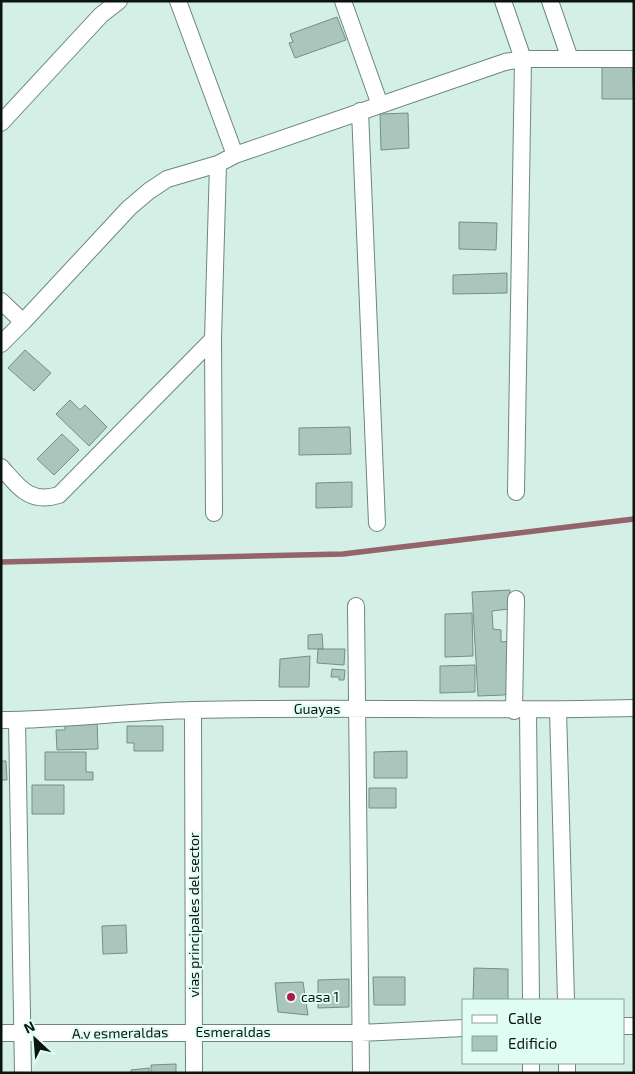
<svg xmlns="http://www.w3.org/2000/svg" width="635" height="1074" font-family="'Exo 2',sans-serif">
  <rect width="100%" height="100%" fill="#d3efe6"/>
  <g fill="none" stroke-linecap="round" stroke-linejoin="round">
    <path stroke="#936469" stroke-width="5.5" d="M1 562 343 554 634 519"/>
  </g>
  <path fill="#a9c5bc" stroke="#758f86" d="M337 17 346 40 295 58 289 43 293 42 290 34Z
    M602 67H632L634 99H602Z
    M408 113 409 148 381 150 380 114Z
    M459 222 497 223 496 250 459 249Z
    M507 273V293L453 294V275Z
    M25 350 51 373 34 391 8 368Z
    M70 400 80 410 85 405 107 427 89 446 56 414Z
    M350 427 351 454 299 455V428Z
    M62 434 79 450 54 475 37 459Z
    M352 482V507L316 508V483Z
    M510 590 509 609 492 611 493 629 501 630V642L511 641 510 691 504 695 478 696 472 592Z
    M472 613 473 656 445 657V614Z
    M322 634 323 649H308V635Z
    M318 649H345L344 665 317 663Z
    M310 656 309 687H279L280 659Z
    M475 665V692L440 693V666Z
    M332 669 345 670 344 680H339V677H331Z
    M97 720 98 749 57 750 56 730H65V721Z
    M127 726H163V751H134V743H127Z
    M407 751V778H374V752Z
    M45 752H86V772H93V780H45Z
    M1 761H6L7 780H1Z
    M32 785H64V814H32Z
    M369 788H396V808H369Z
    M126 925 127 953 103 954 102 926Z
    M474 968 508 969V1000H473Z
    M373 977H405V1005H374Z
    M349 979V1007L318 1008V980Z
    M303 982 308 1015 278 1012 275 983Z
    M176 1064V1073H151V1065Z
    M149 1068V1073H131V1070Z"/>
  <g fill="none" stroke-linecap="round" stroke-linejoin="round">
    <defs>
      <path id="street" d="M178 1 235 155
        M343 1 380 105
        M503 1 523 59 516 492
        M550 1 570 59
        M360 111 377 523
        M1 123 101 15 119 1
        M1 301 23 322 1 344
        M23 322 129 208 149 191 167 179 218 164 235 155 505 62 523 59H634
        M1 467C19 487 29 504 59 495L213 339
        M214 513 213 339 218 164
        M356 606 361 1073
        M193 710 194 1073
        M558 710 566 1000
        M514 711 516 599
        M528 711 531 1000
        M1 720C66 720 130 711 194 710 341 706 487 712 634 708
        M17 720 23 1073
        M624 1026H634
        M1 1033H360L464 1028
        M567 1063V1073
        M531 1073V1063"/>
    </defs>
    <use href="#street" stroke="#6d877e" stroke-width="18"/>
    <use href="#street" stroke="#fff" stroke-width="16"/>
  </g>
  <circle fill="#ae1b46" stroke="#e0fdf3" stroke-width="2" cx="291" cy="997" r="5"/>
  <g text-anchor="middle" stroke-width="4" stroke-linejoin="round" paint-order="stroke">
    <g font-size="14" fill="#0a1411" stroke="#e0fdf3">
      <text x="317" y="714">Guayas</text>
      <text transform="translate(194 915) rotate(-90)" y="5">vias principales del sector</text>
      <text x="233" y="1037">Esmeraldas</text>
      <text transform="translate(120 1033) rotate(-1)" y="5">A.v esmeraldas</text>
    </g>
    <g font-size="14" fill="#0a1411" stroke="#e0fdf3" text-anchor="start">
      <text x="301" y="1002">casa 1</text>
    </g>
  </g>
  <rect width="635" height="1074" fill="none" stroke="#0a1411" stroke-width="5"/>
  <rect x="462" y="999" width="162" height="65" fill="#e0fdf3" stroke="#8aa099"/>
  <rect x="472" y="1015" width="25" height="8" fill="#ffffff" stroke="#8aa099"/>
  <text x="508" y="1024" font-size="15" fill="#0a1411">Calle</text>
  <rect x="472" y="1036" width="25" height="15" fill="#a9c5bc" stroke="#8aa099"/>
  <text x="508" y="1049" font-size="15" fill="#0a1411">Edificio</text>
  <g transform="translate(35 1039) rotate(334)" stroke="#e0fdf3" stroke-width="4" paint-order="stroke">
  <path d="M0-4L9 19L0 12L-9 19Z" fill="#0a1411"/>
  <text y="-8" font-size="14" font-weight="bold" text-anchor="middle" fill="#0a1411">N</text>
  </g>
</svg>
